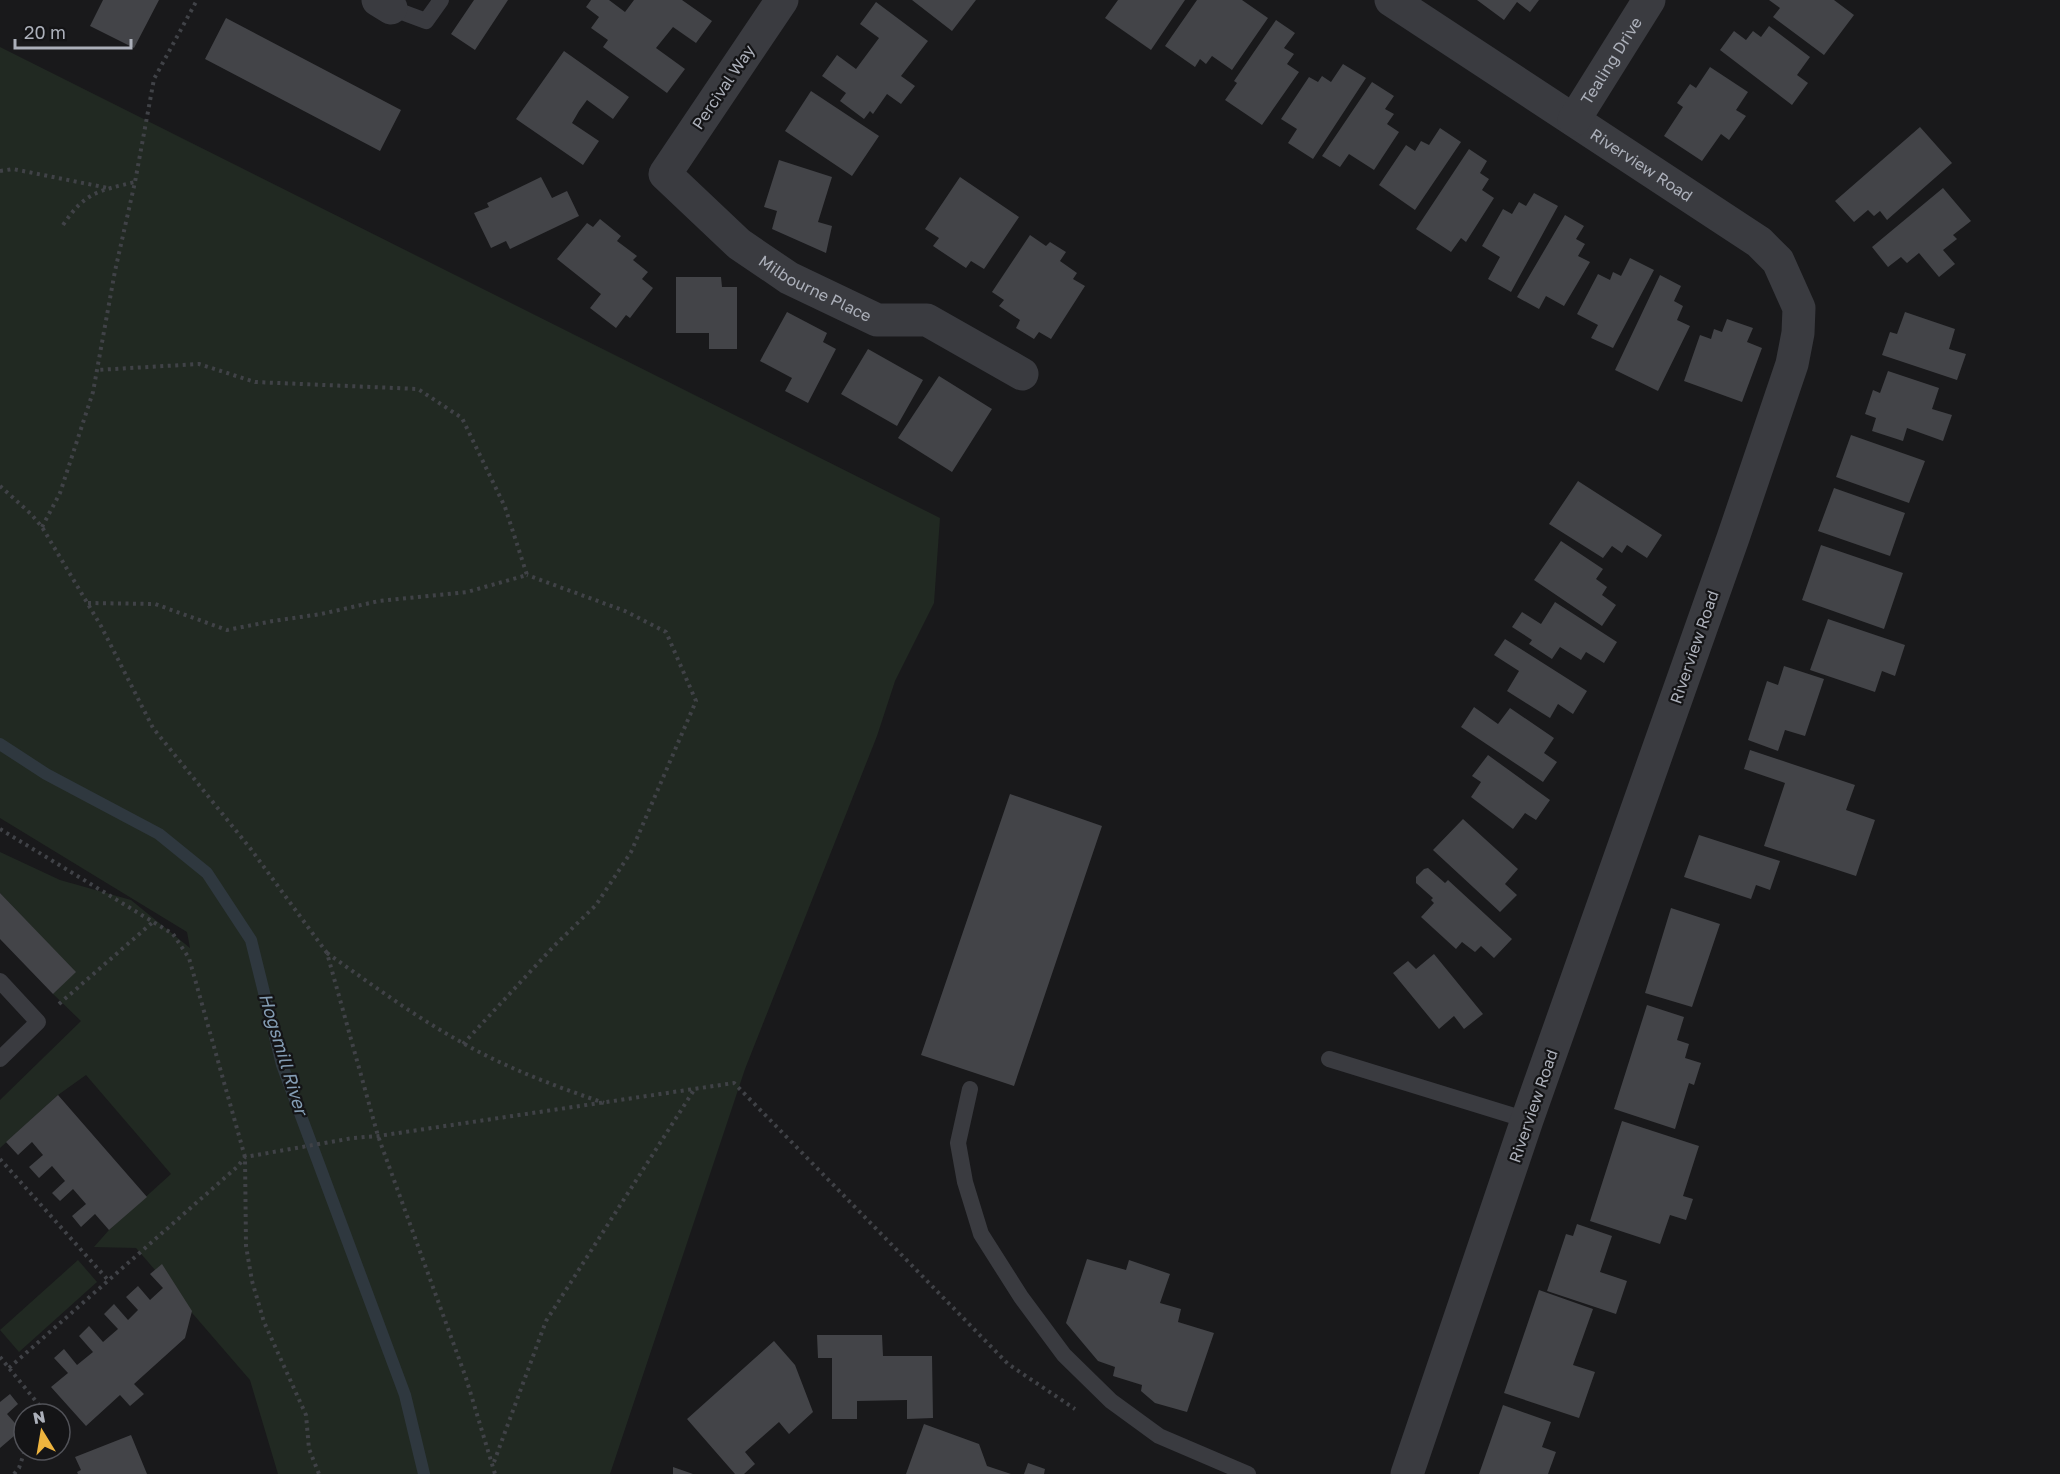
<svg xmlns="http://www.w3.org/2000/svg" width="2060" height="1474" font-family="'Golos Text',sans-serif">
  <rect width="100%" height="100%" fill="#19191b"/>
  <path fill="#212922" d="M0 47 940 518 934 603 895 681 877 736 745 1069 610 1474H278L250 1380 136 1248 94 1247 109 1230 171 1174 86 1075 58 1095 0 1148V1100L81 1021 53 994 75 972 0 893V852L60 880 131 900 190 948 187 932 0 818Z
    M78 1260 97 1282 19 1352 0 1330Z"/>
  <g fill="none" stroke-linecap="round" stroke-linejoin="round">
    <path stroke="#2f383f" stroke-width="12" d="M0 744 46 774 159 834 207 873 251 940 282 1065 405 1395 424 1474"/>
  </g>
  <path fill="#434448" d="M103 0H159L134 48 90 26Z
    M474 0H508L475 50 451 34Z
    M591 0H609L625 12 634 0H682L712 21 696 43 673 27 656 48 685 69 667 93 603 47 608 40 591 28 599 17 586 7Z
    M912 0H976L952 31Z
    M1118 0H1185L1151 50 1105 18Z
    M1197 0H1242L1268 18 1232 70 1212 56 1206 64 1200 59 1195 67 1165 46Z
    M1477 0H1539L1530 12 1517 2 1504 20Z
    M1769 0H1834L1854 15 1824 55 1773 17 1780 8Z
    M876 2 928 41 901 76 915 86 901 104 887 94 873 114 870 111 864 119 840 101 846 93 822 76 837 55 856 69 879 38 860 24Z
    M226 18 401 110 380 151 205 59Z
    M1276 20 1295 33 1284 48 1294 54 1287 64 1299 72 1262 125 1225 100 1237 83 1234 81Z
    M1769 26 1810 57 1797 75 1808 83 1792 105 1720 50 1734 31 1746 40 1753 31 1761 37Z
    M564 51 629 97 613 119 587 100 579 111 572 123 599 141 583 165 516 119Z
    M1343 64 1366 78 1313 159 1288 143 1297 129 1281 119 1309 77 1318 82 1322 76 1331 82Z
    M1710 67 1748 92 1736 110 1746 116 1729 140 1721 134 1702 161 1664 136 1683 107 1677 103 1690 84 1696 88Z
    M1372 82 1394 96 1385 109 1394 114 1387 124 1399 132 1374 170 1349 154 1340 167 1322 156Z
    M811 91 879 136 852 176 785 131Z
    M1920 127 1952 163 1887 220 1880 211 1874 216 1868 210 1854 222 1835 201Z
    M1440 128 1461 142 1415 210 1379 185 1406 145 1415 151 1421 141 1429 145Z
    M1469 149 1487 161 1480 173 1489 179 1482 190 1494 198 1466 242 1461 238 1451 252 1416 229Z
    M779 160 832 177 818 222 832 226 826 253 772 229 777 211 764 207Z
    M541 177 552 198 567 191 579 216 510 249 506 241 491 248 474 213 489 207 487 203Z
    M960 177 1019 217 984 269 971 261 966 268 933 246 939 238 925 229Z
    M1943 188 1971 221 1953 235 1957 239 1943 250 1955 264 1939 277 1919 253 1907 263 1901 257 1888 267 1872 247Z
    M1534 193 1558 206 1511 292 1488 279 1500 257 1482 246 1503 209 1512 214 1519 202 1526 206Z
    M1565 215 1584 226 1576 239 1585 244 1578 256 1590 262 1564 306 1546 296 1539 309 1517 297Z
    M600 219 621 236 617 241 637 256 633 260 648 272 642 279 653 288 630 318 626 315 616 328 590 308 601 294 557 259 587 223 593 227Z
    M1030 235 1046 246 1050 242 1066 252 1060 261 1077 273 1073 279 1085 286 1051 339 1039 332 1034 339 1016 328 1020 320 999 306 1004 300 992 292Z
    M1630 258 1654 270 1613 348 1591 338 1598 325 1577 314 1598 274 1610 280 1613 272 1621 276Z
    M1660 275 1681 286 1674 301 1683 306 1677 320 1690 326 1658 391 1615 370Z
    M676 277H721L722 287H737V349H709V333H676Z
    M787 312 827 333 823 342 836 349 808 403 785 391 792 378 760 361Z
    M1905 312 1955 329 1949 349 1966 354 1957 380 1882 355 1890 332 1897 334Z
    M1727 319 1753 328 1747 342 1762 348 1742 402 1684 381 1700 335 1711 339 1714 329 1722 332Z
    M868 349 923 380 897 426 841 394Z
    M1888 371 1939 388 1932 409 1952 415 1943 441 1907 428 1903 441 1872 431 1876 418 1865 414 1873 390 1880 393Z
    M939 376 992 409 952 472 898 438Z
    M1851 435 1925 461 1909 503 1836 477Z
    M1578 481 1662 535 1647 558 1627 545 1622 553 1612 546 1603 558 1549 524Z
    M1834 488 1905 513 1890 556 1818 531Z
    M1561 541 1603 569 1596 579 1607 587 1602 595 1616 605 1602 626 1534 580Z
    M1821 545 1903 573 1884 629 1802 600Z
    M1555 602 1617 642 1604 663 1586 652 1581 660 1560 647 1552 659 1529 644 1532 640 1512 627 1522 612 1541 624Z
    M1828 619 1905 645 1895 676 1882 671 1875 692 1810 670Z
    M1505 639 1587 691 1573 714 1558 704 1550 718 1507 691 1519 671 1494 655Z
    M1784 666 1824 679 1805 736 1785 730 1778 751 1748 740 1767 681 1778 685Z
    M1474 707 1498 724 1510 708 1554 738 1544 753 1557 762 1543 782 1461 727Z
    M1750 750 1855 785 1846 810 1875 820 1856 876 1764 846 1785 783 1744 769Z
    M1488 755 1550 800 1536 820 1525 813 1513 829 1471 797 1481 782 1472 776Z
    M1010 794 1102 826 1014 1086 921 1055Z
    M1463 819 1518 869 1505 884 1517 895 1500 912 1433 850Z
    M1699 835 1780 861 1770 890 1756 885 1751 899 1684 877Z
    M1428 868 1445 883 1448 880 1512 939 1494 958 1481 946 1475 952 1462 942 1456 949 1421 917 1434 903 1431 900 1433 898 1416 883V877L1424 869Z
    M0 893 76 972 53 994 0 939Z
    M1671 908 1720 924 1692 1007 1645 993Z
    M1434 954 1483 1014 1464 1029 1454 1016 1439 1029 1393 973 1408 961 1416 969Z
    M1647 1005 1684 1017 1677 1040 1689 1044 1685 1058 1701 1063 1694 1085 1689 1083 1675 1129 1614 1109Z
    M58 1095 147 1197 109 1230 95 1214 81 1227 72 1216 86 1204 73 1189 60 1201 52 1193 65 1181 52 1166 39 1178 29 1167 43 1155 32 1142 18 1155 6 1142Z
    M1622 1121 1699 1146 1683 1196 1693 1199 1686 1220 1670 1215 1660 1244 1590 1221Z
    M1577 1224 1612 1236 1600 1272 1627 1281 1616 1314 1547 1291 1566 1234 1573 1236Z
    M1087 1259 1126 1270 1129 1260 1170 1274 1160 1303 1181 1309 1178 1322 1214 1333 1187 1412 1155 1403 1141 1391 1142 1385 1113 1376 1115 1367 1098 1361 1066 1323Z
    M162 1264 192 1311 185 1338 134 1384 144 1394 130 1406 120 1395 86 1426 51 1387 68 1373 54 1358 64 1349 77 1365 93 1352 79 1336 89 1326 103 1342 118 1329 104 1314 114 1304 128 1320 138 1310 126 1297 138 1286 150 1300 163 1288 150 1274Z
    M1539 1290 1593 1309 1573 1365 1595 1372 1579 1418 1504 1393Z
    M817 1335H882L883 1356H932L933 1418 907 1419V1400L857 1401V1419H832V1358H818Z
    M774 1341 795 1365 813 1412 789 1434 779 1422 745 1452 755 1464 744 1474H735L687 1419Z
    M10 1394 18 1404 7 1414 21 1430 0 1448V1402Z
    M1503 1405 1551 1422 1542 1447 1556 1452 1548 1474H1479Z
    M924 1424 979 1444 987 1466 1011 1474H906Z
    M131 1435 147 1474H78L77 1472 81 1470 75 1457Z
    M1028 1463 1045 1469 1044 1474H1024Z
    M673 1467 693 1474H673Z"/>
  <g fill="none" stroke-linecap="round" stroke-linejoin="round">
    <path stroke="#404247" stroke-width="4" stroke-dasharray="3 4.5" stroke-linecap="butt" d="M0 171 13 169 108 188
      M63 225C85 192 98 191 135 182
      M0 486 31 514 42 527 101 626 153 728 250 848 327 953 378 1136 466 1378 495 1474
      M42 527 60 493 93 392 115 271 135 182 154 79 197 0
      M88 603 155 604 227 630 273 621 321 614 379 601 467 592 527 575 505 507 462 418 418 389 255 382 199 364 97 370
      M0 829 173 934 189 958 245 1157 246 1246 252 1281 264 1322 306 1415 309 1449 319 1474
      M327 953C371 984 414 1016 461 1042 506 1068 555 1086 604 1103
      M59 1004 153 922
      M463 1044 553 947 596 905 631 852 696 701 666 632 625 611 527 575
      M0 1159 108 1280
      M0 1357 39 1405 36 1414
      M9 1368 237 1167 245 1157 353 1138 378 1136 734 1083 1008 1364 1075 1409
      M494 1462 546 1321 694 1090
      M14 1474 19 1468 25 1450"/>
    <path stroke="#3a3b40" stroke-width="16" d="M391 8 426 21 441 0
      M0 981 38 1022 0 1059
      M1329 1059 1527 1120
      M970 1089 958 1143 965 1182 981 1234 1021 1297 1064 1355 1111 1401 1159 1436 1248 1474"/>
    <g stroke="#3a3b40" stroke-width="33">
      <path d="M378 0 391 8"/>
      <path id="s1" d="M782 0 665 174 739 244 789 278 877 320H927L1022 374"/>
      <path id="s2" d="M1391 0 1759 242 1778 261 1799 308 1798 333 1792 364 1733 538 1527 1120 1407 1474"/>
      <path id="s3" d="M1574 120 1649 0"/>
    </g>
  </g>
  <g text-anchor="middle" stroke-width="4.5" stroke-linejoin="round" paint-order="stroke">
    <g font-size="16" fill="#acb0ba" stroke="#141416">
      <text dy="6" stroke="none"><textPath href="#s3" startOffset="70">Tealing Drive</textPath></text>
      <text transform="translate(723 87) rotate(-56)" y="6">Percival Way</text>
      <text dy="6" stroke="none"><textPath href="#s2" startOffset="300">Riverview Road</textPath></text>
      <text dy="6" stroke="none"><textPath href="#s1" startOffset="400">Milbourne Place</textPath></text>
      <text transform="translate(1694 647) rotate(-71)" y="6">Riverview Road</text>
      <text transform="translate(1533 1106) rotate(-71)" y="6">Riverview Road</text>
    </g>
    <g font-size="18" font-style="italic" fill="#849db4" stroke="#141416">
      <text transform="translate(283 1054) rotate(73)" y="6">Hogsmill River</text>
    </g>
  </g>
  <g transform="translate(42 1432) rotate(349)"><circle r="28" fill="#141416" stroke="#515258" stroke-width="1.5"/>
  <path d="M0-4.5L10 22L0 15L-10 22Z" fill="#eeb43e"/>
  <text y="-9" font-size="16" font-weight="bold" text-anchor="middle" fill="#acb0ba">N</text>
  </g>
  <path d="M15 39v9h116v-9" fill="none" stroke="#acb0ba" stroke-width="3"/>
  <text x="24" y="39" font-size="18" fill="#acb0ba" stroke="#141416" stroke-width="4.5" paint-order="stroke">20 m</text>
</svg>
